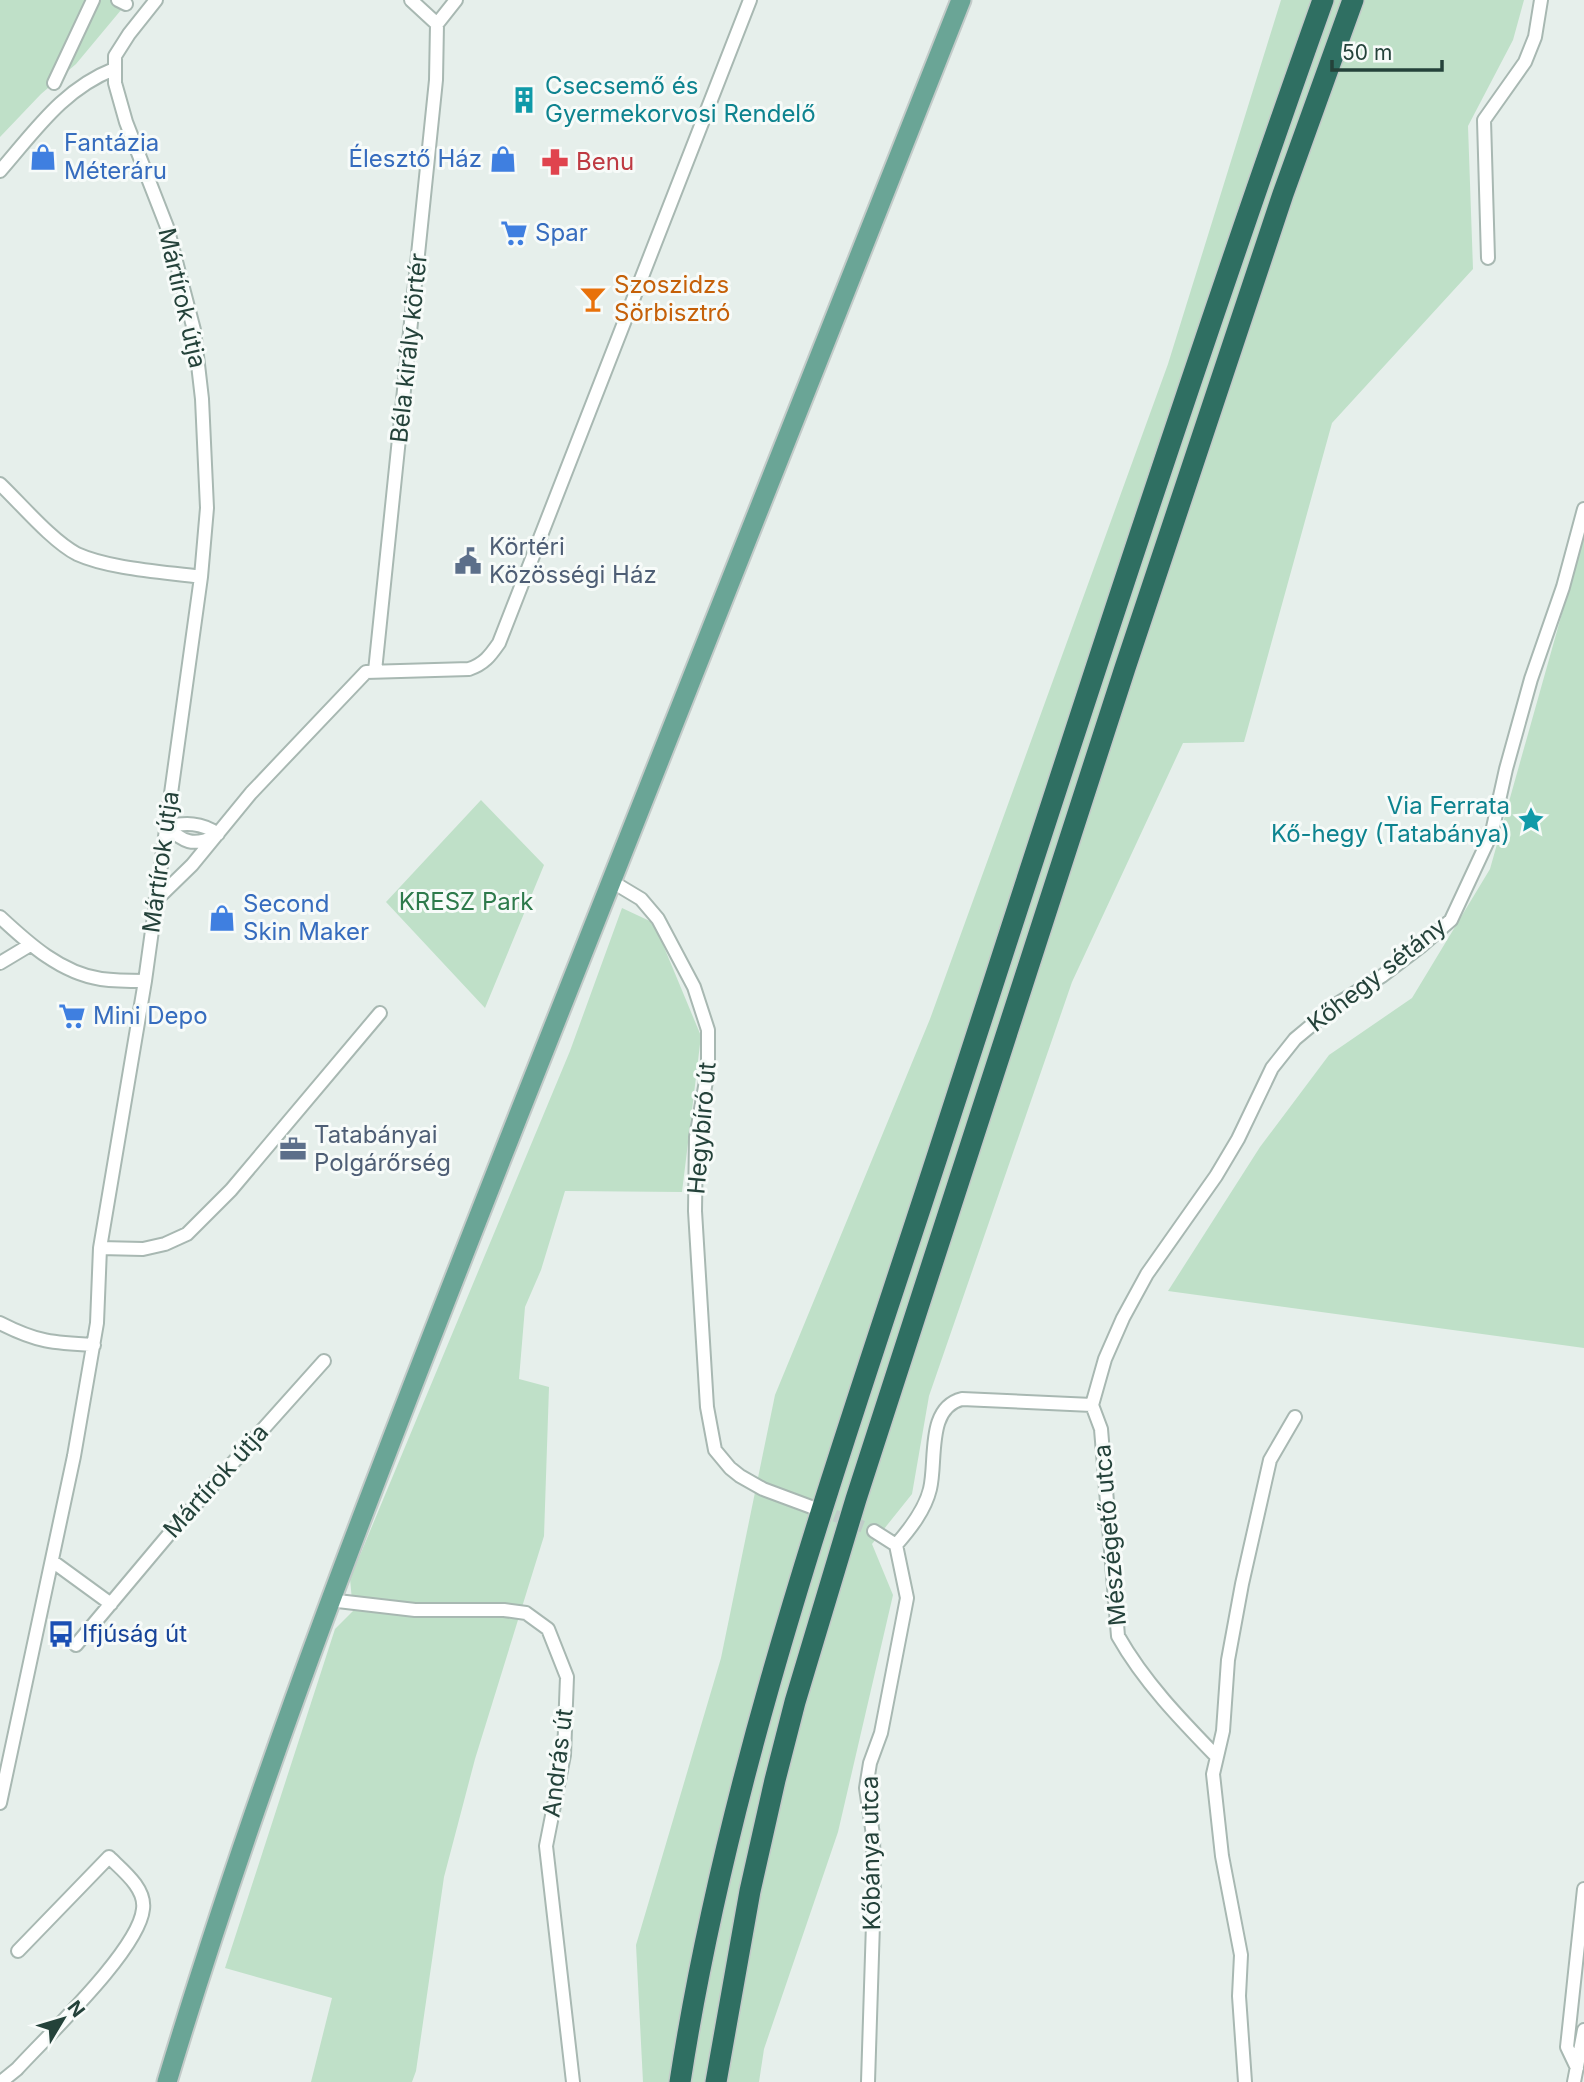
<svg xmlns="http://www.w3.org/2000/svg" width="1584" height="2082" font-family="Inter,sans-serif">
  <rect width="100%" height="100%" fill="#e6efeb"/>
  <path fill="#bfe0c8" d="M0 0H118L126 4 76 64 41 94 0 137Z
    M1281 0H1524L1513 40 1468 126 1473 269 1332 423 1244 742 1183 743 1072 982 929 1396 912 1494 872 1544 893 1595 838 1832 764 2049 759 2082H643L636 1945 721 1658 775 1395 930 1019 1168 364Z
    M1584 535V1348L1168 1291 1260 1147 1329 1055 1412 998 1490 869Z
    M481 800 544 865 485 1008 386 902Z
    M622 908 654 923 701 1036 682 1192 565 1191 541 1270 525 1307 519 1379 549 1387 544 1536 475 1759 444 1877 416 2071 412 2082H311L332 1998 225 1968 335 1629 353 1611 350 1579 570 1051Z"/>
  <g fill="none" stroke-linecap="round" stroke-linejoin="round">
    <path stroke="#bfccc8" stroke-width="12" stroke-dasharray="12 6" stroke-linecap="butt" d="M818 1509 874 1531"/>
    <defs>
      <path id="street" d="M118 0 126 4
        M411 0 437 24
        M54 83 93 0
        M0 171C35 131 63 89 114 69
        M1488 258 1484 120 1525 62 1535 37 1541 0
        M0 484C21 504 52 541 77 554 110 569 165 572 201 577
        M375 671 436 80 437 24 456 0
        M166 826C183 842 193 847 215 836
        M166 826C186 823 201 822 218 834
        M611 881 641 899 658 919 694 987 708 1030V1070L696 1137 695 1211 707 1407 715 1450 730 1468 740 1476 763 1489 814 1508
        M155 901 192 865 251 793 366 672 469 669C484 664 490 656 499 643L750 0
        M0 917C29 944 61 973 101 979 116 981 131 981 145 981
        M0 963 30 945
        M100 1248 143 1249 165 1244 187 1234 231 1190 380 1013
        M0 1323C37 1342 53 1343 94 1345
        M1092 1405 1105 1359 1123 1318 1147 1274 1216 1176 1238 1139 1272 1068 1295 1039 1337 1004 1382 976 1420 947 1451 920 1492 832 1506 769 1531 679 1563 587 1584 509
        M1092 1405 1101 1429 1118 1636C1144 1682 1181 1720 1217 1757
        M874 1531 896 1545
        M896 1545C910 1529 925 1510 930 1489 937 1460 926 1408 962 1399L1092 1405
        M52 1561 111 1604
        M329 1600 415 1610H504L526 1613 548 1629 567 1677 564 1755 546 1846 573 2082
        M76 1645 170 1533 324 1361
        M0 1803 74 1456 97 1323 100 1248 145 981 201 577 207 508 202 399 194 330 167 227 126 122 115 83V56L129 34 156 0
        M1577 2068 1567 2047 1584 1889
        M1 2082 17 2069C47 2036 139 1950 143 1909 146 1888 122 1870 109 1857L18 1951
        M868 2082 874 1892 873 1835 866 1788 870 1763 881 1733 907 1598 896 1545
        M1245 2082 1239 1996 1241 1955 1222 1856 1213 1774 1223 1731 1228 1660 1242 1584 1270 1460 1295 1417
        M1574 2082 1584 2030"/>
      <path id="primary" d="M167 2082C266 1753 393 1434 519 1114 666 742 814 372 961 0"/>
      <path id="highway" d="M680 2082C729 1764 839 1459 938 1154 1063 768 1187 382 1323 0
        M716 2082 750 1891 775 1780 795 1702 856 1499 1125 668 1283 194 1353 0"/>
    </defs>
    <use href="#street" stroke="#a8b8b2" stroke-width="16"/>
    <use href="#primary" stroke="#c2cac8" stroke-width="23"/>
    <use href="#highway" stroke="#c2cac8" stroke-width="24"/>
    <use href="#street" stroke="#fff" stroke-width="12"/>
    <use href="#primary" stroke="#6aa596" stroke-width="19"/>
    <use href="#highway" stroke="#2f6f62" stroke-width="21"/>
  </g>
  <defs>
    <symbol id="building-bare" viewBox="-9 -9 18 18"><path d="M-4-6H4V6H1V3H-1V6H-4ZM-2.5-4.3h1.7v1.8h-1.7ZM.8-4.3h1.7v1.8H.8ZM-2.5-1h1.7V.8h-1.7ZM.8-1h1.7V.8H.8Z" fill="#0f9aa8" stroke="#f7fbf9" stroke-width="2.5" paint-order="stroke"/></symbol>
    <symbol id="shop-bare" viewBox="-9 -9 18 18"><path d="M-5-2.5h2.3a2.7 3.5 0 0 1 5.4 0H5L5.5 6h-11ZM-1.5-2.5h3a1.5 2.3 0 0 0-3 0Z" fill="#3f7fe0" stroke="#f7fbf9" stroke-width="2.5" paint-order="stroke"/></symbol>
    <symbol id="pharmacy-bare" viewBox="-9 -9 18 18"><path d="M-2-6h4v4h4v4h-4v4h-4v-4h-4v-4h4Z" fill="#e0444e" stroke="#f7fbf9" stroke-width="2.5" paint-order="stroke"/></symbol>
    <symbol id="supermarket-bare" viewBox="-9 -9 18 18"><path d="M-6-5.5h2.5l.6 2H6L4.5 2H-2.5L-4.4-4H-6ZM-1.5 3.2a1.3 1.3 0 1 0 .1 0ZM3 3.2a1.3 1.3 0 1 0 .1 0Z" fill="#3f7fe0" stroke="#f7fbf9" stroke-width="2.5" paint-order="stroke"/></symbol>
    <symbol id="bar-bare" viewBox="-9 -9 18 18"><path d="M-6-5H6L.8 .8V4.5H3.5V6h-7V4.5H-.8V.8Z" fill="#e8710a" stroke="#f7fbf9" stroke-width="2.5" paint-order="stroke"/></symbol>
    <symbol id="civic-bare" viewBox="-9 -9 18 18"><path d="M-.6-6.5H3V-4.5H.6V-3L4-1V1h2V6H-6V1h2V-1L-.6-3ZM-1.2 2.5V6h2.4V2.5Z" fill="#5c6f8a" stroke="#f7fbf9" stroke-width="2.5" paint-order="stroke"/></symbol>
    <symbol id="sight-bare" viewBox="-9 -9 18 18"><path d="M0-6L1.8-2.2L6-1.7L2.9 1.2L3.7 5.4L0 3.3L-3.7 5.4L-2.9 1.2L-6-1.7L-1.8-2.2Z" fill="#0f9aa8" stroke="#f7fbf9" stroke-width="2.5" paint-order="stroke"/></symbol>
    <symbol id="office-bare" viewBox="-9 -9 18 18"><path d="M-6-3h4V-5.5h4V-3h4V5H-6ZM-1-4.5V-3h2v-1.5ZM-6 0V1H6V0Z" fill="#5c6f8a" stroke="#f7fbf9" stroke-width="2.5" paint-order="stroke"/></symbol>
    <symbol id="bus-bare" viewBox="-9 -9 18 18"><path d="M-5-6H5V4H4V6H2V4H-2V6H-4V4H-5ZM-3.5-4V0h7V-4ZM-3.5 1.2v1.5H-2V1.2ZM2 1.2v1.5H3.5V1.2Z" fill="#1a4fb4" stroke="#f7fbf9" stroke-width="2.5" paint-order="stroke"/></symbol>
  </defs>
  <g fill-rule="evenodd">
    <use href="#building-bare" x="505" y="81" width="38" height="38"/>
    <use href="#shop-bare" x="24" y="138" width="38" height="38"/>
    <use href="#shop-bare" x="484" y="140" width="38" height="38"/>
    <use href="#pharmacy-bare" x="536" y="143" width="38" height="38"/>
    <use href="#supermarket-bare" x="495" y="214" width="38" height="38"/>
    <use href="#bar-bare" x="574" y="280" width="38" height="38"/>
    <use href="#civic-bare" x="449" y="542" width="38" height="38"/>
    <use href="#sight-bare" x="1512" y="801" width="38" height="38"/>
    <use href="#shop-bare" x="203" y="899" width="38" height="38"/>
    <use href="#supermarket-bare" x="53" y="997" width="38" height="38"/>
    <use href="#office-bare" x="274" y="1130" width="38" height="38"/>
    <use href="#bus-bare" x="42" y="1615" width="38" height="38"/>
  </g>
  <g text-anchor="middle" stroke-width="6" stroke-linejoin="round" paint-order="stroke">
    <g font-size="24" fill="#0d838f" stroke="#f7fbf9" text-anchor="start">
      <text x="545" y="94">Csecsemő és<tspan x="545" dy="28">Gyermekorvosi Rendelő</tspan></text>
      <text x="1510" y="814" text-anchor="end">Via Ferrata<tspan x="1510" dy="28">Kő-hegy (Tatabánya)</tspan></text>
    </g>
    <g font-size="24" fill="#366cbe" stroke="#f7fbf9" text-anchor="start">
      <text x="64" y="151">Fantázia<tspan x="64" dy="28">Méteráru</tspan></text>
      <text x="482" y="167" text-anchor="end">Élesztő Ház</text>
      <text x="535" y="241">Spar</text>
      <text x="243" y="912">Second<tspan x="243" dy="28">Skin Maker</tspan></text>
      <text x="93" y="1024">Mini Depo</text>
    </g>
    <g font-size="24" fill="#be3a42" stroke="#f7fbf9" text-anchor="start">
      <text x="576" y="170">Benu</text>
    </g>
    <g font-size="24" fill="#c56008" stroke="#f7fbf9" text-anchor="start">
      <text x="614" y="293">Szoszidzs<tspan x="614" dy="28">Sörbisztró</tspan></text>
    </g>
    <g font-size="24" fill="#24423a" stroke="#f7fbf9">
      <text transform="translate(182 298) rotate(77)" y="8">Mártírok útja</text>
      <text transform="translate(409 348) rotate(-84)" y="8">Béla király körtér</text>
      <text transform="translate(161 862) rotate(-82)" y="8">Mártírok útja</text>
      <text transform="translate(1377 975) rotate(-38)" y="8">Kőhegy sétány</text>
      <text transform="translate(702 1128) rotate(-85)" y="8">Hegybíró út</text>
      <text transform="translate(216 1481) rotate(-48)" y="8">Mártírok útja</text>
      <text transform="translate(1110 1535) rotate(-95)" y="8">Mészégető utca</text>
      <text transform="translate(558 1763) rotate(-83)" y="8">András út</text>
      <text transform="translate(871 1853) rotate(-91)" y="8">Kőbánya utca</text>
    </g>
    <g font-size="24" fill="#4e5e75" stroke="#f7fbf9" text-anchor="start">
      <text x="489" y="555">Körtéri<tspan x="489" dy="28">Közösségi Ház</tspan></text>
      <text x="314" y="1143">Tatabányai<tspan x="314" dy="28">Polgárőrség</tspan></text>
    </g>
    <g font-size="24" fill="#2d7a4b" stroke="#f7fbf9">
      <text x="466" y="910">KRESZ Park</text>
    </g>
    <g font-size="24" fill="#164399" stroke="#f7fbf9" text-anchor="start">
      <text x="82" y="1642">Ifjúság út</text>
    </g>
  </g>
  <g transform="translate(63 2019) rotate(52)" stroke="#f7fbf9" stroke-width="5" paint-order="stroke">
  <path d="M0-5L12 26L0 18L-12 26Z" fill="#24423a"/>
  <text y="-10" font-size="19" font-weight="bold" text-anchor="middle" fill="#24423a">N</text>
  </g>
  <path d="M1332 60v10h110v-10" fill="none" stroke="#24423a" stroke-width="3.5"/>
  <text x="1342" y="60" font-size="21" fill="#24423a" stroke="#f7fbf9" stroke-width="5" paint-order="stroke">50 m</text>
</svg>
